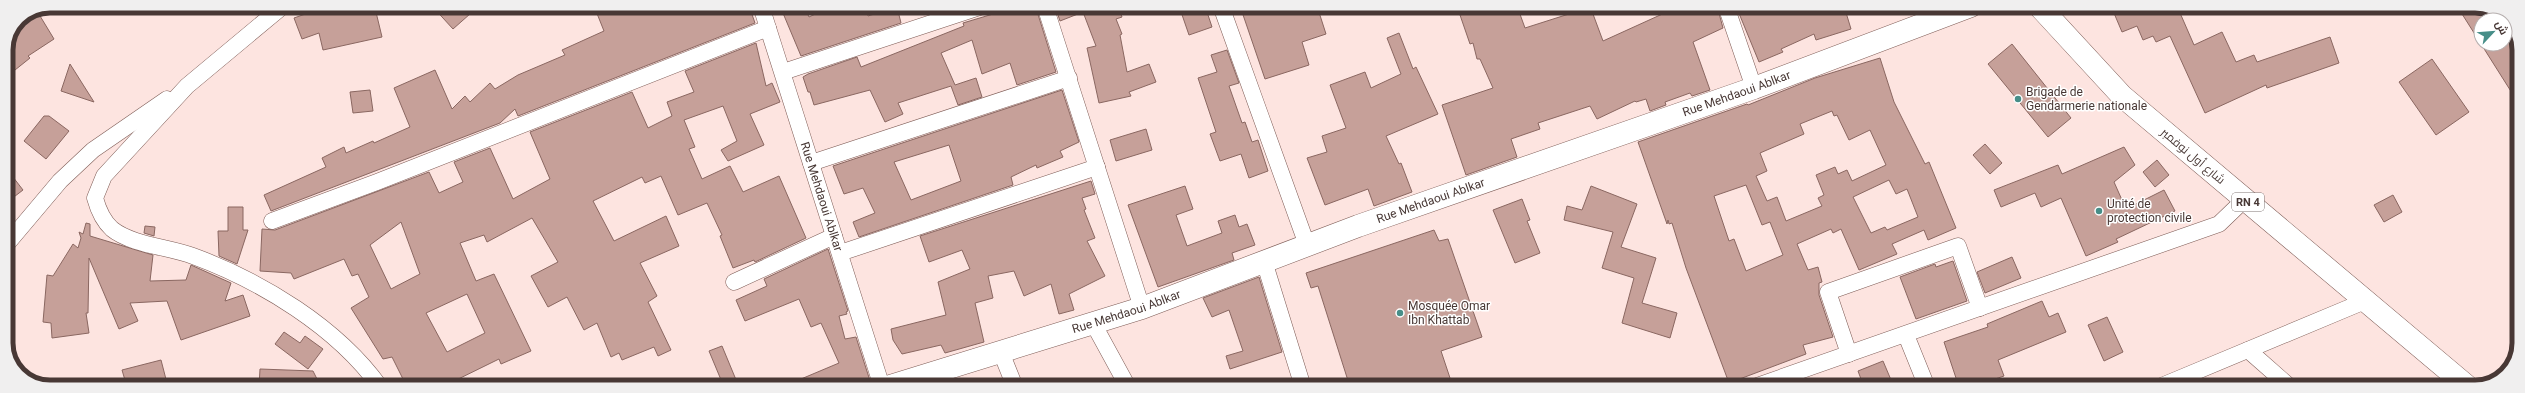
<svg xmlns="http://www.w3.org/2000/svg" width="2525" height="393" font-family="Roboto,Cairo,sans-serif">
  <rect width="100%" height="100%" fill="#fde4e0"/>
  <path fill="#c6a099" stroke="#8a6761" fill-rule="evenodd" d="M328 6H341L346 14 375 8 382 37 323 50 319 33 302 39 294 18Z
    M432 6H479L453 29Z
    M594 6H749L755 23 518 116 515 109 500 123 271 211 264 195 326 167 322 158 344 147 346 153 373 141 374 143 410 127 394 88 435 70 452 109 465 96 470 102 490 83 495 89 518 75 565 55 562 50 604 31Z
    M780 6H804L809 17 832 6H866L868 16 897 7 901 23 801 56Z
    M1055 6H1118L1122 17 1116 19 1122 34 1120 35 1127 72 1149 64 1156 82 1129 92 1131 96 1099 103 1087 48 1096 46 1083 12 1060 21Z
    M1179 6H1205L1212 27 1189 35Z
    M1240 6H1279L1282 13 1304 6H1317L1326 34 1302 42 1309 65 1265 79Z
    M1465 6H1517L1525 28 1572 13 1570 6H1590L1603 41 1680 6H1717L1723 28 1693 42 1710 90 1692 96 1690 93 1665 102 1666 105 1650 111 1646 99 1636 102 1635 101 1597 119 1590 106 1538 123 1540 129 1511 139 1517 157 1466 175 1442 105 1493 88 1480 59H1477L1473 43 1470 44 1460 15 1468 13Z
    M1736 6H1844L1851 29 1816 40 1814 34 1781 49 1783 52 1759 62Z
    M2111 6H2156L2159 13 2177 6 2194 45 2222 32 2236 62 2254 55 2257 62 2330 37 2339 63 2267 88 2266 85 2205 113 2170 36 2156 42 2153 36 2143 40 2137 26 2122 32Z
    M2457 6H2481L2506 19 2519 44V104ZM2481 20H2505V44H2481Z
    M1013 8 1015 14 1036 8 1056 72 1017 85 1010 63 982 74 972 40 941 53 955 85 976 78 982 97 958 105 951 86 898 103 903 114 885 122 870 90 814 105 810 92H808L803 77 808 74 857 57 861 67 964 26 963 23Z
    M37 11 54 39 28 56 30 58 15 70 6 58V50L17 22Z
    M1399 33 1413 69 1416 67 1438 114 1386 136 1399 164 1401 163 1412 192 1374 206 1368 189 1325 205 1307 158 1327 152 1322 136 1346 128 1330 85 1365 72 1371 88 1401 74 1387 38Z
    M756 43 766 86 772 83 780 102 750 114 764 145 728 161 721 150 737 141 723 106 684 120 695 147 689 149 702 179 730 166 743 192 779 176 806 238 755 262 754 260 733 268 720 236 722 235 707 203 678 215 661 176 645 183 642 177 593 201 614 241 666 216 679 246 640 263 657 296 648 302 671 350 658 356 654 347 622 360 619 353 611 357 597 323 584 330 567 297 548 307 531 276 558 262 532 218 487 242 484 235 460 243 476 281 494 274 531 351 501 364 499 359 442 387H407L392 357 383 359 351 308 369 297 358 274 352 276 344 259 294 279 291 273 260 271 262 229 275 230 429 172 439 193 463 182 454 162 490 148 513 199 550 179 530 132 632 92 648 128 672 116 667 102 694 92 685 71ZM401 222 420 274 391 289 370 245ZM467 294 485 333 447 352 426 313Z
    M2012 44 2071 118 2048 137 1988 64Z
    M1227 50 1239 83 1229 86 1242 123 1245 122 1252 142 1258 140 1268 171 1249 178 1241 154 1220 161 1210 134 1216 132 1198 78 1217 72 1211 55Z
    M1880 58 1894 102 1925 164 1929 162 1956 228 1928 240 1924 230 1892 244 1897 254 1859 270 1841 229 1833 233 1831 229 1797 244 1808 270 1818 267 1822 282 1819 283V295L1833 337 1803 345 1806 354 1729 383 1686 268 1672 223 1669 224 1668 220 1667 224 1638 142 1747 104 1748 105 1815 78ZM1832 111 1834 116 1837 115 1849 140 1870 130 1886 165 1852 181 1847 170 1838 174 1835 167 1816 175 1824 195 1818 198 1822 206 1786 221 1777 197 1767 201 1756 176 1767 171 1760 153 1804 134 1800 124ZM1889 180 1896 194 1907 189 1918 217 1887 230 1885 227 1871 233 1853 197ZM1746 185 1762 225 1770 222 1783 255 1746 271 1734 239 1729 241 1714 196Z
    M2432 59 2469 112 2436 135 2399 82Z
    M70 64 94 102 61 91Z
    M370 90 373 111 353 113 350 92Z
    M1062 90 1079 142 1060 151 1063 157 1037 168 1036 165 1011 177 1013 185 859 237 853 222 875 213 863 188 844 194 833 166ZM949 145 961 181 911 200 894 162Z
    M44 116H49L69 131 46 159 24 141Z
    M1146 129 1152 150 1116 161 1110 140Z
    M1985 144 2002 163 1990 174 1973 155Z
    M2124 147 2135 165 2114 182 2126 209 2164 190 2175 211 2116 239 2118 242 2086 256 2061 198 2041 207 2035 193 2001 207 1994 190 2058 165 2062 174Z
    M2157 160 2169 175 2155 187 2143 172Z
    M6 168 23 190 6 203Z
    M1091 181 1095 194 1082 198 1086 209 1084 210 1095 238 1087 241 1105 276 1069 294 1074 310 1059 314 1051 284 1024 296 1014 271 988 276 993 298 975 303 984 342 945 353 941 345 902 354 893 340 891 329 946 315 938 282 970 269 962 250 929 262 920 236Z
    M1185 186 1193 209 1176 215 1187 246 1222 233 1218 221 1235 215 1239 227 1247 224 1255 245 1232 253 1234 260 1158 287 1128 205Z
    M1591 186 1637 204 1621 247 1656 258 1642 303 1677 313 1670 338 1622 323 1634 278 1602 268 1613 232 1564 220 1567 206 1582 210Z
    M2393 195 2402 212 2384 222 2374 205Z
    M1522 199 1530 220 1527 221 1540 253 1515 263 1493 210Z
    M228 207H243V230H248L237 264 219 256 218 231H228Z
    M86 223 90 224V236L153 255 150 281 186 280 191 265 231 283 225 301 243 295 250 316 181 340 167 301 130 303 138 321 119 329 89 258 88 313H86L89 333 52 338 51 323 43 322 47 275 53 276 73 244 78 248 81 238 79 232 83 234Z
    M145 226 155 227 154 236 144 233Z
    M1434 230 1439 241 1448 239 1482 337 1441 351 1453 387H1350L1318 286 1311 288 1306 273Z
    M828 249 848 311 846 312 847 314 839 316 845 339 856 337 872 387H782L839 363 821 323 811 327 799 299 745 321 736 300 767 286 764 279Z
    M2012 257 2021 278 1985 293 1977 272Z
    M1953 261 1967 301 1916 319 1900 277 1935 264 1936 267Z
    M1259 277 1282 352 1230 369 1226 356 1243 351 1229 310 1212 317 1203 298Z
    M2042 301 2049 317 2058 313 2066 332 1998 360 2004 376 1971 387H1959L1944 342 1988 327 1987 324Z
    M2107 317 2123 352 2104 361 2088 325Z
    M284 332 300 343 305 336 323 349 308 369 275 344Z
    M722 346 739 387H724L709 351Z
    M161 360 168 387H127L122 370Z
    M1883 361 1894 387H1864L1858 371Z
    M260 369 313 371 321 387H259Z"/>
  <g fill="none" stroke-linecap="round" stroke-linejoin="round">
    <defs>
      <g id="street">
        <path d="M283 6 187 86 104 176 95 198C98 209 102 220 112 229 132 245 169 247 193 256 261 281 337 327 380 387"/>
        <path id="s1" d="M761 6 882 387"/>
        <path d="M1045 6 1142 308"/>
        <path d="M1221 6 1307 245"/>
        <path d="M1726 6 1754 88"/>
        <path d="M783 72 983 6"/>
        <path d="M811 163 1069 78"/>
        <path d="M272 221 377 182 768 28"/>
        <path d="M6 245 60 181 93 150 167 99"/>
        <path d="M840 253 1097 167"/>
        <path d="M1264 261 1303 387"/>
        <path d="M734 282 834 236"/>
        <path d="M1093 323 1128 387"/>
        <path d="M1906 335 1927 387"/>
        <path d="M2248 350 2290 387"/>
        <path d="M1001 352 1015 387"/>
        <path d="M1849 354 1828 292 1958 246 1980 308"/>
        <path d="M1754 387 2219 224 2245 199"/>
        <path d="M2159 387 2365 301"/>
      </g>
      <g id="secondary">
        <path id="s2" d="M887 387 1142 308 1358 226 1754 88 1971 6"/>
      </g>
      <path id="primary" d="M2039 6 2122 96 2468 387"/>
    </defs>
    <use href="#street" stroke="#7e5c56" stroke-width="17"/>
    <use href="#secondary" stroke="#7e5c56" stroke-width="23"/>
    <use href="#primary" stroke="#7e5c56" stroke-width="23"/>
    <use href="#street" stroke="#fff" stroke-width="16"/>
    <use href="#secondary" stroke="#fff" stroke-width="22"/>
    <use href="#primary" stroke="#fff" stroke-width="22"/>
  </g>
  <g fill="#478e88" stroke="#fff" stroke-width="1.5">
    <circle cx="2018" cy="99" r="4"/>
    <circle cx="2099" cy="211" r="4"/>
    <circle cx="1400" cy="313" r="4"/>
  </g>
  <g text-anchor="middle" stroke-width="3" stroke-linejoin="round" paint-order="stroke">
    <rect fill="#fff" stroke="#7f7472" stroke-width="1" x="2232" y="193" width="32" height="18" rx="3"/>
    <g font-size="11" font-weight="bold" fill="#483835">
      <text x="2248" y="206">RN 4</text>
    </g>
    <g font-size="12" fill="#483835" stroke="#fff" text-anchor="start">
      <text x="2026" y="96">Brigade de<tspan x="2026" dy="14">Gendarmerie nationale</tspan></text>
      <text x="2107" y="208">Unité de<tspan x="2107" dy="14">protection civile</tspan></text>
      <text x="1408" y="310">Mosquée Omar<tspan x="1408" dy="14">Ibn Khattab</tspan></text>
    </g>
    <g font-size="12" fill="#483835" stroke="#fff">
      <text dy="4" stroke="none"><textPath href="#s2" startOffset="899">Rue Mehdaoui Ablkar</textPath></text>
      <text transform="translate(2193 156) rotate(40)" y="4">شارع أول نوفمبر</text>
      <text dy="4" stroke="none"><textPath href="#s1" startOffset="200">Rue Mehdaoui Ablkar</textPath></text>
      <text dy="4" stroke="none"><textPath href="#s2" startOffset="575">Rue Mehdaoui Ablkar</textPath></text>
      <text dy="4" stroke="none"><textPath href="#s2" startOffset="251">Rue Mehdaoui Ablkar</textPath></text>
    </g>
  </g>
  <path d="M0 0H2525V393H0ZM50 13H2475A37 37 0 0 1 2512 50V343A37 37 0 0 1 2475 380H50A37 37 0 0 1 13 343V50A37 37 0 0 1 50 13Z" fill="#f0efef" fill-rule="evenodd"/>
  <path fill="none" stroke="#483835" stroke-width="5" d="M50 13H2475A37 37 0 0 1 2512 50V343A37 37 0 0 1 2475 380H50A37 37 0 0 1 13 343V50A37 37 0 0 1 50 13Z"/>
  <g transform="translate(2493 32) rotate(64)"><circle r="19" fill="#ffffff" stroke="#b6afae"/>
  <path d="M0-3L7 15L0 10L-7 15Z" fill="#478e88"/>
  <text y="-6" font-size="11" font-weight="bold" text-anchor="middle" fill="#483835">ش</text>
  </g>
</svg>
